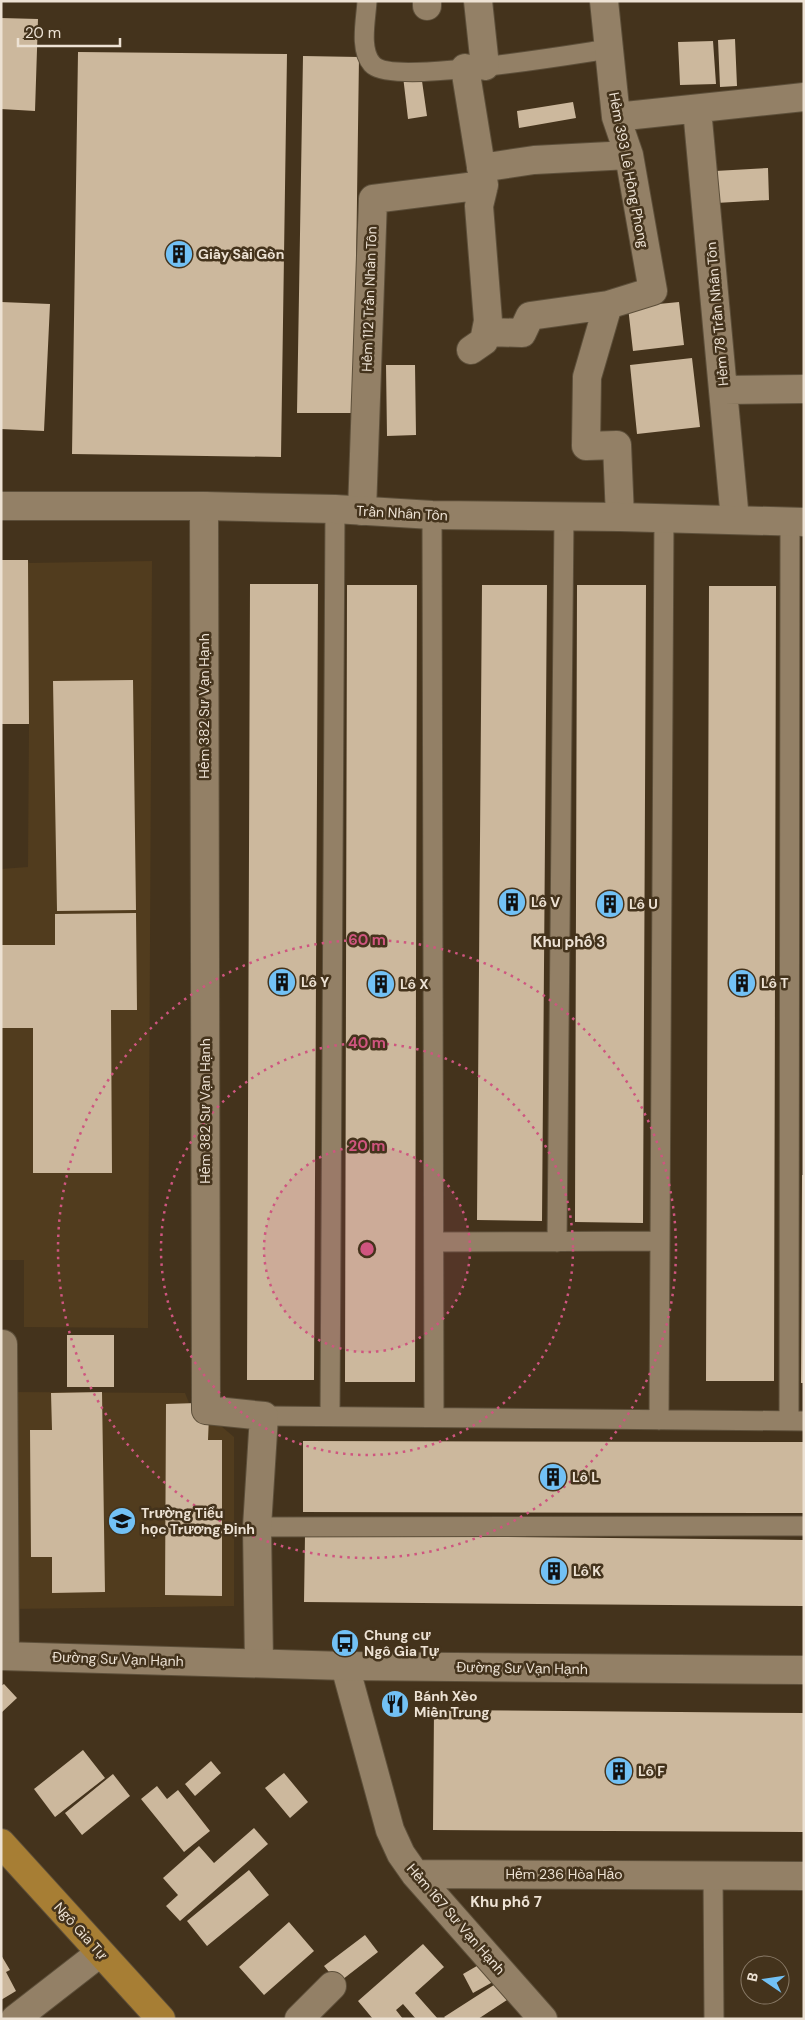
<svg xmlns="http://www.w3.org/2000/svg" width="805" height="2020" font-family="'DM Sans',sans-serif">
  <rect width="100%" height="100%" fill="#44331c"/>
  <path fill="#513c1e" d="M1 560H28L29 563 152 561 148 1328 24 1327V1260H1V869L28 867 29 724Z
    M10 1392 185 1393 189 1403 209 1416 234 1437V1606L10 1609Z"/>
  <path fill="#ccb89d" d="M1 18 38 19 35 111 1 109Z
    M735 39 737 86 720 87 718 40Z
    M713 41 716 84 680 85 678 42Z
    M78 52 287 54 281 457 72 454Z
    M303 56 359 57 354 413H297Z
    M421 74 427 116 408 119 403 76Z
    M573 102 576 118 519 128 517 111Z
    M768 168 769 200 716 203 715 171Z
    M1 302 50 304 44 431 1 429Z
    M679 302 684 345 633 351 628 307Z
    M692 358 700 427 637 434 630 365Z
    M386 365H415L416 435 387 436Z
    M1 560H28L29 724H1Z
    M250 584H318L314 1380H247Z
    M347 585H417L415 1382H345Z
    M482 585H547L542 1221 477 1220Z
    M577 585H646L643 1223 575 1222Z
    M709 586H776L774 1381H706Z
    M133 680 136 910 57 911 53 681Z
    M136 913 137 1010H111L112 1173H33V1028H1V945H55V914Z
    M802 1175H804V1383H801Z
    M67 1335H114V1387H67Z
    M102 1392 105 1592 52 1593V1557H31L30 1430H52L51 1393Z
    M197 1403 209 1416 208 1440H222V1596L165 1595 166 1404Z
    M303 1441 804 1442V1513L303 1512Z
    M305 1535 804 1540V1606L304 1602Z
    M4 1684 17 1698 1 1713V1686Z
    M434 1710 804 1713V1832L433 1830Z
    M83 1750 105 1778 55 1817 34 1789Z
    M211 1761 221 1773 195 1796 185 1784Z
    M284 1773 308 1802 290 1818 265 1788Z
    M113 1774 130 1796 82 1835 65 1813Z
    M157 1786 167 1799 178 1790 210 1831 184 1852 141 1799Z
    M254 1828 268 1844 180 1921 166 1906 178 1895 163 1878 199 1846 214 1863Z
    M249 1870 269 1895 207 1946 187 1921Z
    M289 1922 314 1951 264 1995 239 1967Z
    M365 1935 378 1952 338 1983 324 1966Z
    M423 1944 444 1967 415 1993 438 2019H416L403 2004 396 2010 403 2019H373L358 2001Z
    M1 1955 10 1970 6 1972 16 1991 1 2000Z
    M489 1959 500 1978 473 1993 463 1974Z
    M497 1983 507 2000 478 2019H446L444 2017Z"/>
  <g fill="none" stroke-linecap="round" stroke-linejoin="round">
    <defs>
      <path id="service" d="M367 1C366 20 359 49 372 64 391 86 574 54 609 49
        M432 515 434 1417
        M434 1242 660 1241
        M557 1242 564 516
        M264 1416 804 1421
        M330 1416 335 509
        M659 1420 664 518
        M789 1421 790 522
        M257 1527 804 1526
        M713 1875 714 2019"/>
      <path id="minor" d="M427 1V6
        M478 1 485 66
        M465 68 484 185 479 206 488 321 484 341 471 350
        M697 109 735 520
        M616 117 804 97
        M481 168 534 160 629 155
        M608 305 587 377 586 446 617 445 620 517
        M486 332 522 333 530 316 608 305 653 291 629 155 616 117 604 1
        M724 390 804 389
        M204 506 206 1410 264 1416 257 1527 259 1663
        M362 511 373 199 484 185
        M1 1345 3 1344 5 1656
        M345 1666 390 1830 401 1854 415 1874 543 2019
        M415 1874 804 1876
        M15 2019 100 1953
        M299 2019 332 1986"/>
      <path id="tertiary" d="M1 506H204L335 509 432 515 620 517 804 522
        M1 1656 345 1666 804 1670"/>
      <path id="primary" d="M1 1843 161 2019"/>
    </defs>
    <use href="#service" stroke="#5d4f3a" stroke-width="21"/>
    <use href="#minor" stroke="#5d4f3a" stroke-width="30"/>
    <use href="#tertiary" stroke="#5d4f3a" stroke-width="30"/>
    <use href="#primary" stroke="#5d4f3a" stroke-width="30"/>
    <use href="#service" stroke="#938066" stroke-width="19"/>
    <use href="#minor" stroke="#938066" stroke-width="28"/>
    <use href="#tertiary" stroke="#938066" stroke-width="28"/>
    <use href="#primary" stroke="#a77e34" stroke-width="28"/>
  </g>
  <circle cx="367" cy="1249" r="103" fill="#cf557f" fill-opacity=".12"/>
  <g fill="none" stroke="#cf557f" stroke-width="2.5" stroke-dasharray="2.5 5">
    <circle cx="367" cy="1249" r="103"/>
    <circle cx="367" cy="1249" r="206"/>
    <circle cx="367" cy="1249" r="309"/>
  </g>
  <defs>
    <symbol id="building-disc" viewBox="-11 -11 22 22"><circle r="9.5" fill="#72c1f5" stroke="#44331c"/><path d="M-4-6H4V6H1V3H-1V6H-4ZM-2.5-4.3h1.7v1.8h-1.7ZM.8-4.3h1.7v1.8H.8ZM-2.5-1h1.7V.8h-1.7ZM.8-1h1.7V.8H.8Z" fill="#111"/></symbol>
    <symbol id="school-disc" viewBox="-11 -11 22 22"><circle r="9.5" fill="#72c1f5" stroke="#44331c"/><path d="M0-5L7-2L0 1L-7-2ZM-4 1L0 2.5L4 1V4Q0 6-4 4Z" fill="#111"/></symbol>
    <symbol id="bus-disc" viewBox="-11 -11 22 22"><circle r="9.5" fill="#72c1f5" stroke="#44331c"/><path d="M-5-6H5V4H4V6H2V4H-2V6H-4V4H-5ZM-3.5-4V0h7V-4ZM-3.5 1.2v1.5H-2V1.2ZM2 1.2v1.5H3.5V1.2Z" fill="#111"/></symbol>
    <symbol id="restaurant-disc" viewBox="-11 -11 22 22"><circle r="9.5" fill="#72c1f5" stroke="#44331c"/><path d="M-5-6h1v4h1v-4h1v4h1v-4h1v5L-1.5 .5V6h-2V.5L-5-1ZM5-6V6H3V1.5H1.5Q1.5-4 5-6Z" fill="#111"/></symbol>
  </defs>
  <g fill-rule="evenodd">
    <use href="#building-disc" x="163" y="238" width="32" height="32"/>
    <use href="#building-disc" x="496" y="886" width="32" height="32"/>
    <use href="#building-disc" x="594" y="888" width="32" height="32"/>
    <use href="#building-disc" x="266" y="966" width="32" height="32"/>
    <use href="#building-disc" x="726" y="967" width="32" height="32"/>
    <use href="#building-disc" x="365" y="968" width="32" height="32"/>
    <use href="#building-disc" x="537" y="1461" width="32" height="32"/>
    <use href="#school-disc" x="106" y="1505" width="32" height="32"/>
    <use href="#building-disc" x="538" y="1555" width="32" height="32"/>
    <use href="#bus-disc" x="329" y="1627" width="32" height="32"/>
    <use href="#restaurant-disc" x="379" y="1688" width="32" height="32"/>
    <use href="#building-disc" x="603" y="1755" width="32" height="32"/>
  </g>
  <g text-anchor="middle" stroke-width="5" stroke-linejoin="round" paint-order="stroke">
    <g font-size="14" fill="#ede2d4" stroke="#44331c">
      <text transform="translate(629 170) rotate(79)" y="5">Hẻm 393 Lê Hồng Phong</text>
      <text transform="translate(369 299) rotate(-88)" y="5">Hẻm 112 Trần Nhân Tôn</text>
      <text transform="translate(717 314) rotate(-95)" y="5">Hẻm 78 Trần Nhân Tôn</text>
      <text transform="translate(402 513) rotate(3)" y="5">Trần Nhân Tôn</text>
      <text transform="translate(204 706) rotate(-90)" y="5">Hẻm 382 Sư Vạn Hạnh</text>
      <text transform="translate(205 1111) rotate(-90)" y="5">Hẻm 382 Sư Vạn Hạnh</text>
      <text transform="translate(118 1659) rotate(2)" y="5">Đường Sư Vạn Hạnh</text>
      <text transform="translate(522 1668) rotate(1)" y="5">Đường Sư Vạn Hạnh</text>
      <text x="564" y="1879">Hẻm 236 Hòa Hảo</text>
      <text transform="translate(456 1919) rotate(49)" y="5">Hẻm 167 Sư Vạn Hạnh</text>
      <text transform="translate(81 1931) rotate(48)" y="5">Ngô Gia Tự</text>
    </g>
    <g font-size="14" font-weight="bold" fill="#ede2d4" stroke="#44331c" text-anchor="start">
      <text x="198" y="259">Giầy Sài Gòn</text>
      <text x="531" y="907">Lô V</text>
      <text x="629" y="909">Lô U</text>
      <text x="301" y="987">Lô Y</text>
      <text x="761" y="988">Lô T</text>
      <text x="400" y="989">Lô X</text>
      <text x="572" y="1482">Lô L</text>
      <text x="141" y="1518">Trường Tiểu<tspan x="141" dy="16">học Trương Định</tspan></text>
      <text x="573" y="1576">Lô K</text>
      <text x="364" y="1640">Chung cư<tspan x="364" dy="16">Ngô Gia Tự</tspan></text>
      <text x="414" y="1701">Bánh Xèo<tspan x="414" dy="16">Miền Trung</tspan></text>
      <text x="638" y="1776">Lô F</text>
    </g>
    <g font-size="15" font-weight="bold" fill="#ede2d4" stroke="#44331c">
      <text x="569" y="947">Khu phố 3</text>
      <text x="506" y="1907">Khu phố 7</text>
    </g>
  </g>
  <circle cx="367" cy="1249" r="8" fill="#cf557f" stroke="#44331c" stroke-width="2.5"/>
  <g font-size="15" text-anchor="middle" font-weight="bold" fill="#cf557f" stroke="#44331c" stroke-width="5" stroke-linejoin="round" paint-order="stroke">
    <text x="367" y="945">60 m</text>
    <text x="367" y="1048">40 m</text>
    <text x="367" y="1151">20 m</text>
  </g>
  <rect width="805" height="2020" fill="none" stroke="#ede2d4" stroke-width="5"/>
  <g transform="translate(765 1980) rotate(283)"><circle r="24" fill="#44331c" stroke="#887966"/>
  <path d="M0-4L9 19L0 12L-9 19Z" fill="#72c1f5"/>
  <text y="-8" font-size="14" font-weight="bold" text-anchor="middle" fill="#ede2d4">B</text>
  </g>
  <path d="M18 38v8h102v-8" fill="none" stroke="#ede2d4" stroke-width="2.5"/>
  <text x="25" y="38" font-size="15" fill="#ede2d4" stroke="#44331c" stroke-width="4" paint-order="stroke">20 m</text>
</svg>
